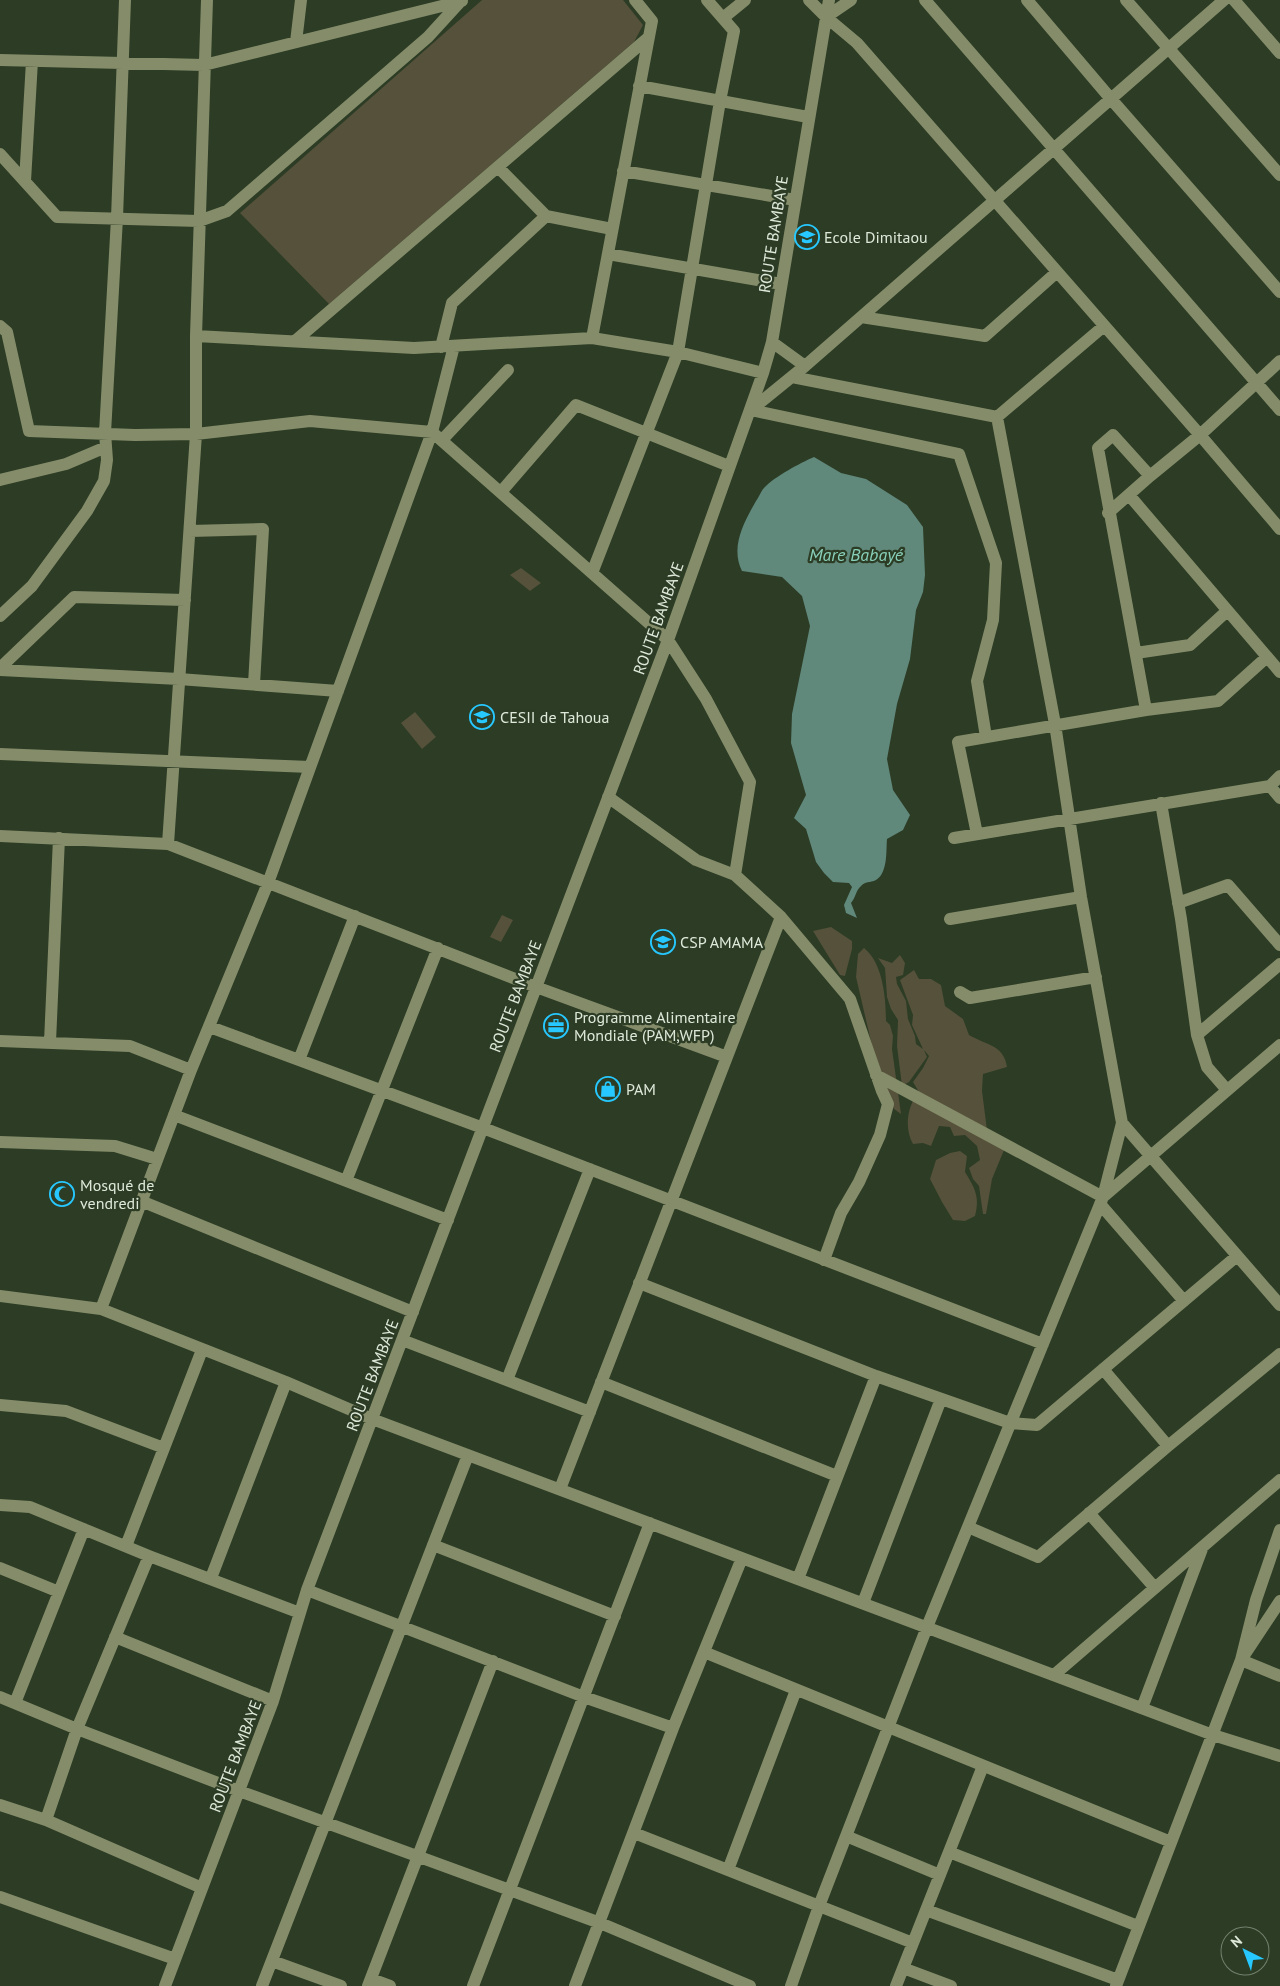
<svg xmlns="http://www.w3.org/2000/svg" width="1280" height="1986" font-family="'PT Sans',sans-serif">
  <rect width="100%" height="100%" fill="#2c3c25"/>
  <path fill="#55513a" d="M482 0H623L643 25 634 42 329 304 240 213Z
    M521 568 541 583 530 591 510 575Z
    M415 712 436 737 422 749 401 723Z
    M502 915 513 920 501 942 490 937Z
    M831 927 852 941V949L845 976 840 975 813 931Z
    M864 948C883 963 886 998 886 1021L890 1025 893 1036 892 1049 901 1114 894 1109 880 1080 856 977 858 954Z
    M900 955 905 963 903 975 896 977 897 984 906 1001 908 1019 915 1036 916 1044 923 1049 912 1025 913 1015 900 980 914 970 919 979H931L941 985 945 1006 963 1019 969 1035C986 1045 1004 1045 1007 1067L983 1074 982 1091 987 1130 1007 1143 992 1179 986 1214H983L979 1186 973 1179 969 1168 980 1160 977 1146 965 1135 954 1136 950 1127 939 1126 931 1146 923 1143 913 1144C904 1128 907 1106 919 1092L913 1082 923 1068 929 1056 924 1050 927 1057 909 1082 902 1086 897 1046 898 1020 891 1009 887 997 885 968 878 958 892 963Z
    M960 1151 967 1156 965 1172C975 1188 980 1197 975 1216L965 1221 953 1220 942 1202 930 1179 936 1160 950 1153Z"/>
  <path fill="#60887b" d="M814 457 841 473 866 479 907 505 923 527 925 575 923 592 916 610 910 659 897 704 887 759 893 790 910 815 903 830 887 839C886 851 888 873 876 880 870 883 865 881 861 886 856 890 856 897 851 903L857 918 846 913 844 905 852 887 849 883 833 882 824 873 816 862 806 829 794 818 806 795 791 743 792 714 810 626 802 596 782 577 742 571C730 547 744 522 756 501 759 497 761 491 764 488 774 477 800 463 814 457Z"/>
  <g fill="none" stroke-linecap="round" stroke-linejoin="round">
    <path stroke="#858c6a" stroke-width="12" d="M809 0 826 17
      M851 0 826 17 857 43 1200 435 1280 529
      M925 0 1280 410
      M1027 0 1111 99 1280 292
      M1126 0 1280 175
      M1234 0 1280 53
      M723 18 745 0
      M296 42 301 0
      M0 60 204 65 462 1
      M639 86 808 117
      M0 154 57 217 199 221 227 211 428 37 460 2
      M498 167 546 216 612 229
      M623 171 795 200
      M25 181 32 61
      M608 254 781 284
      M861 317 985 336 1057 272
      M0 326 7 332 29 431 135 435 196 434 310 421 432 432 668 640 706 699 750 782 735 875
      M196 336 414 348 592 338 678 352 763 373
      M592 338 652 21 635 0
      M295 341 649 37
      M772 342 805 366
      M441 347 452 303 546 216
      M792 377 997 417 1055 724 1081 897 1122 1123 1280 1305
      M751 410 805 366 1224 0
      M751 410 959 454 996 563 993 620 977 681 986 737
      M997 417 1104 326
      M442 440 508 370
      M0 480 66 464 106 447
      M501 492 576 405 729 466
      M1129 495 1280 672
      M1108 513 1150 476 1200 435 1280 361
      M190 531 263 529 254 684
      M592 573 678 352 720 101 734 31 707 0
      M0 616 32 586 87 511 104 481 107 460 105 433 117 218 125 0
      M1136 653 1190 645 1227 611
      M0 668 74 597 185 600
      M0 670 179 679 338 691
      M1146 710 1098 448 1113 435 1150 476
      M0 754 310 767
      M1270 786 1280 798
      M608 797 696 860 735 875 781 917 850 999 882 1091 888 1104 880 1135 859 1182 841 1213 824 1260
      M1161 803 1181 919 1197 1035 1207 1067 1227 1090
      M977 834 958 742 1146 710 1218 701 1267 657
      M0 836 168 844 536 987 727 1057
      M954 838 1270 786 1280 776
      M168 844 196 434V336L207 0
      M1178 903 1228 885 1280 945
      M950 919 1081 897
      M960 992 970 998 1096 977
      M210 1027 483 1128 1043 1344
      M1197 1035 1280 964
      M0 1041 130 1046 191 1070
      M50 1042 59 838
      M299 1060 355 916
      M876 1075 1103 1197 1280 1045
      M174 1115 448 1220
      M0 1142 115 1146 157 1159
      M346 1181 438 948
      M141 1201 413 1312
      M1100 1204 1184 1301
      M639 1283 876 1376 1010 1423 1037 1425 1237 1256
      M0 1296 101 1309 286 1382 372 1419 1213 1735 1280 1756
      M101 1309 191 1070 268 883 432 432 454 346
      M402 1340 590 1412
      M1103 1369 1168 1446
      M507 1380 590 1169
      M601 1382 837 1476
      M0 1405 66 1411 164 1448
      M560 1489 781 917
      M0 1505 30 1507 149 1556 300 1613
      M1089 1513 1155 1588
      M968 1527 1038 1557 1168 1446 1280 1354
      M433 1545 615 1616
      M126 1546 202 1350
      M0 1568 59 1592
      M211 1578 286 1382
      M798 1579 876 1376
      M307 1590 584 1697 673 1728
      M1280 1601 1241 1660 1280 1676
      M863 1603 941 1399
      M115 1637 273 1701
      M704 1652 1171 1842
      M1054 1675 1280 1480
      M0 1697 77 1729 239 1791 600 1923 750 1986
      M15 1703 84 1529
      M1142 1708 1202 1549
      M0 1805 46 1820 202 1888
      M46 1820 77 1729 149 1556
      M634 1833 913 1943
      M846 1836 940 1875
      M949 1852 1138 1926
      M728 1870 796 1690
      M0 1897 175 1959
      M926 1910 1118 1980
      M272 1961 341 1986
      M903 1968 951 1986
      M371 1979 390 1986
      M165 1986 273 1701 307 1590 668 640 763 373 772 342 829 0
      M262 1986 468 1455
      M368 1986 493 1661
      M473 1986 650 1523
      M575 1986 673 1728 742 1558
      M791 1986 819 1906 927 1627 1103 1197 1122 1123
      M896 1986 983 1766
      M1116 1986 1241 1660 1256 1600 1280 1530"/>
  </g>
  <defs>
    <symbol id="school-ring" viewBox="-11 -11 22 22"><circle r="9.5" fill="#2c3c25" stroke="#27c8ff" stroke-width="1.5"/><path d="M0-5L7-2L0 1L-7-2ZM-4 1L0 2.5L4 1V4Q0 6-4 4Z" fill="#27c8ff"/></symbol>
    <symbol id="office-ring" viewBox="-11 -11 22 22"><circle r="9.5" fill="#2c3c25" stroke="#27c8ff" stroke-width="1.5"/><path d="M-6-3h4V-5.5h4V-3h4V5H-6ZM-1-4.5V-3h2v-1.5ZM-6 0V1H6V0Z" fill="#27c8ff"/></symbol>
    <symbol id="shop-ring" viewBox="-11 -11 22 22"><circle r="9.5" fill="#2c3c25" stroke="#27c8ff" stroke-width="1.5"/><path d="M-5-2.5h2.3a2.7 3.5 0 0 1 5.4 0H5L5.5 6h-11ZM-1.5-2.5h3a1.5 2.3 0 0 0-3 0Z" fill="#27c8ff"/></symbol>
    <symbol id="mosque-ring" viewBox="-11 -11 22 22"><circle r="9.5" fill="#2c3c25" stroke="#27c8ff" stroke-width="1.5"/><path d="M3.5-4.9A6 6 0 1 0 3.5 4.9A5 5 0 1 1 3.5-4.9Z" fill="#27c8ff"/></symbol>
  </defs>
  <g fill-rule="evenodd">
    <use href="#school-ring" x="793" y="223" width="28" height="28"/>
    <use href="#school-ring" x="468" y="703" width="28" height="28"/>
    <use href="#school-ring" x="649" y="928" width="28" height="28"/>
    <use href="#office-ring" x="542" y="1012" width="28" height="28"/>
    <use href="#shop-ring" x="594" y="1075" width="28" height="28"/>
    <use href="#mosque-ring" x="48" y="1180" width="28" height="28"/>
  </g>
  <g text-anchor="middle" stroke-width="4.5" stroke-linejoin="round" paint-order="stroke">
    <g font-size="16" fill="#dfe9da" stroke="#2c3c25">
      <text transform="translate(773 234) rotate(-81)" y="6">ROUTE BAMBAYE</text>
      <text transform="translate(658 618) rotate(-70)" y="6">ROUTE BAMBAYE</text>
      <text transform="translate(515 996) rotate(-69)" y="6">ROUTE BAMBAYE</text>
      <text transform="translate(372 1375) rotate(-69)" y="6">ROUTE BAMBAYE</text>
      <text transform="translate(235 1756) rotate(-69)" y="6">ROUTE BAMBAYE</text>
    </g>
    <g font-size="16" fill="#dfe9da" stroke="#2c3c25" text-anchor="start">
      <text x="824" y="243">Ecole Dimitaou</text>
      <text x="500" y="723">CESII de Tahoua</text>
      <text x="680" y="948">CSP AMAMA</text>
      <text x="574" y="1023">Programme Alimentaire<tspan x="574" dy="18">Mondiale (PAM,WFP)</tspan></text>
      <text x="626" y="1095">PAM</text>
      <text x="80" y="1191">Mosqué de<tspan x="80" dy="18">vendredi</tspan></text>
    </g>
    <g font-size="18" font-style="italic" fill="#89d0ba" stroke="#2c3c25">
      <text x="856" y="561">Mare Babayé</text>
    </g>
  </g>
  <g transform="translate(1245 1951) rotate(318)"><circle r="24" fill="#2c3c25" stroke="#74816d"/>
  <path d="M0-4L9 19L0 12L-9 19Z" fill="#27c8ff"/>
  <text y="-8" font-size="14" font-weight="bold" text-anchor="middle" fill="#dfe9da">N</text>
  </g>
</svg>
